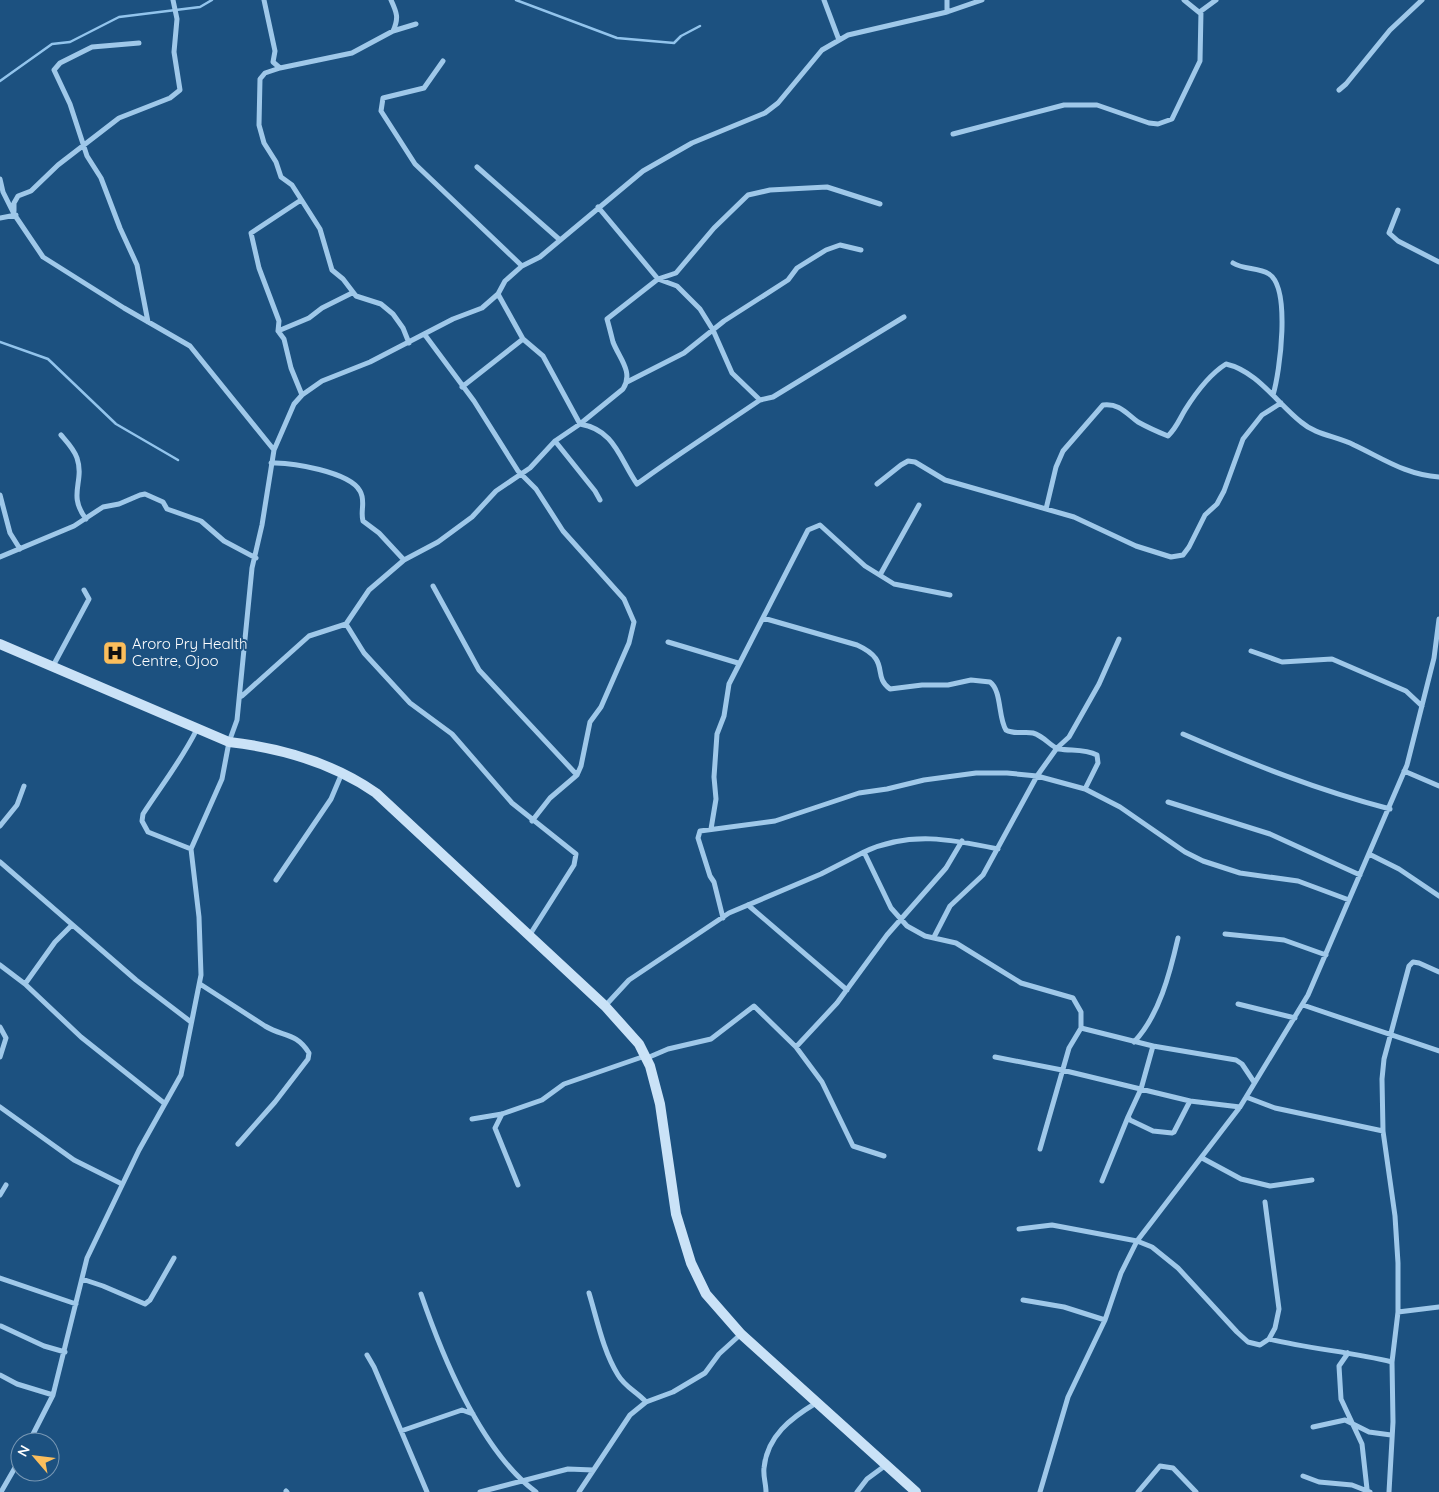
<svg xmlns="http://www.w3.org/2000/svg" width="1439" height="1492" font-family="Quicksand,sans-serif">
  <rect width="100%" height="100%" fill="#1c5180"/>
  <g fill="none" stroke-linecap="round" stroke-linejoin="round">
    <path stroke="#92c4ec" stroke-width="2.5" d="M516 0 617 38 674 43 681 36 700 26
      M0 81 52 44 70 42 119 17 200 7 212 0
      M0 342 48 359 116 424 178 460"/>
    <path stroke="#9fc8e9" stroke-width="5" d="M264 0 275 51 273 62 280 68 265 73 260 79 259 125 264 143 276 162 281 177 292 185 320 229 332 270 343 279 356 296 381 304 393 314 403 328 409 343
      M391 0C397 13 399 18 393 31
      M824 0 839 40
      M1184 0 1200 13
      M947 12V0
      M139 43 92 47 60 63 54 70 70 104 87 156 101 178 120 228 137 265 148 322
      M443 61 424 88 383 98 381 111 415 164 522 266
      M280 68 352 53 393 31 416 24
      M1339 90 1346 84 1390 30 1422 0
      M953 134 1064 105H1097L1149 123 1158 124 1172 119 1200 61 1201 11 1216 0
      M477 167 560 240
      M0 179 3 192 14 214 43 257 124 308 190 346 274 450
      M301 200 251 233 259 268 279 321 278 331 284 339 291 368 302 395
      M598 207 658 279 677 286 700 309 713 330 732 373 760 400 773 397 904 317
      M1398 210 1389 233 1398 241 1439 262
      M14 211V203L18 196 31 191 58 165 119 118 170 98 180 90 174 52 177 19 173 0
      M0 218 16 215
      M1233 263C1244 270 1258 267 1269 274 1291 288 1280 372 1273 395
      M498 294 523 339 543 356 580 424C615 430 619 458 637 484 678 454 719 428 760 400
      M278 331 309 318 322 308 352 293
      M425 335 474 401 518 471 536 489 563 531 624 599 634 622 629 643 601 707 590 722 581 766 577 775
      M627 382 684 353 724 321 788 280 797 268 826 250 840 245 861 250
      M462 387 523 339
      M61 435C67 442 74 449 77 458 85 482 67 494 86 519
      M555 441 595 491 600 500
      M271 463C291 462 350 472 360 491 366 501 360 511 363 521L379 533 404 560
      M877 484 901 465 908 461 915 462 945 480 1074 517 1136 546 1171 557 1183 555 1189 547 1205 515 1217 504 1224 491 1243 439 1262 415 1281 403
      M0 495 10 533 20 549
      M1046 509 1056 467 1063 451 1103 405C1119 403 1126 413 1138 422 1147 427 1158 432 1168 436 1177 427 1179 420 1185 410 1195 394 1210 374 1226 364 1257 371 1277 403 1301 422 1316 435 1336 436 1354 445 1382 458 1406 475 1439 477
      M0 557 74 526 103 507 119 504 140 495 145 494 163 502 167 509 201 521 224 541 256 558
      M880 575 919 505
      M433 586 479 670 577 775 550 798 532 821
      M763 618 857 645C892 661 871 675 890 689L922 685H948L971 680 990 682C1002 691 998 718 1006 730 1015 735 1024 731 1033 733 1044 736 1051 747 1059 749 1072 751 1085 749 1097 755L1098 763 1085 789
      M346 624 364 653 410 703 452 734 512 803 576 854 574 865 529 936
      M668 642 738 663
      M1251 651 1282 662 1332 659 1406 691 1422 706
      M53 666 89 599 84 590
      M242 696 309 636 346 624 369 590 404 560 438 542 472 517 496 491 530 468 555 441 580 424 623 389C634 372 619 358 613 342 611 334 609 326 607 319L658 279 676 273 714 228 748 195 770 190 827 187 880 204
      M1183 734C1252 764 1317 790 1390 809
      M1404 771 1439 786
      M1168 802 1270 834 1360 875
      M0 826 17 805 24 786
      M711 829 716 799 714 777 717 734 724 716 729 684 808 530 820 525 865 566 894 584 950 595
      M191 849 148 832 142 821 143 814C161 786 181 761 196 731L194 727
      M864 852C909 831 951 839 998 849
      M1369 854 1399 869 1439 896
      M0 862 136 980 191 1022
      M276 880 331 799 342 773
      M748 905 847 990
      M723 918 714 882 710 876 698 838 700 831 775 821 859 793 887 789 924 780 976 773H1007L1037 776 1085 789 1120 807 1185 852 1203 861 1240 873 1298 881 1349 900
      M1225 934 1284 940 1326 955
      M934 937 950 906 983 875 1037 776 1057 748 1069 737 1099 684 1119 639
      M0 965 25 984 81 1037 164 1103
      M25 984 55 942 72 925
      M200 984C222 998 243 1012 265 1026 283 1037 296 1032 309 1053L308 1059 275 1102 238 1144
      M1238 1004 1295 1018
      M1303 1005 1439 1051
      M605 1006 629 980 729 913 821 874 864 852 891 908 907 926 925 936 956 943 1021 983 1073 998 1081 1012V1028L1153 1046 1236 1060 1242 1064 1254 1082
      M0 1027 6 1038 0 1057
      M1134 1042C1159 1016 1170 973 1178 938
      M1153 1046 1141 1089 1128 1117 1130 1120 1153 1131 1172 1133 1174 1132 1190 1101 1240 1107
      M796 1047 837 1003 887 935 946 868 962 841
      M995 1057 1062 1070 1190 1101
      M647 1058 668 1049 711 1039 754 1006 796 1047 822 1082 853 1146 884 1156
      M1246 1097 1275 1108 1383 1131
      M0 1107 74 1160 122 1184
      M502 1114 495 1128 518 1185
      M472 1119 502 1114 542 1100 564 1084 645 1056
      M1040 1149 1069 1048 1081 1028
      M1202 1158 1241 1179 1270 1186 1312 1180
      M1102 1181 1128 1117
      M0 1195 6 1185
      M1019 1229 1052 1225 1137 1241 1152 1247 1178 1268 1237 1332 1248 1342 1260 1345 1269 1339 1275 1328 1279 1309 1265 1202
      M0 1278 76 1304
      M82 1279 103 1286 145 1304 150 1300 174 1258
      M589 1293C597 1319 603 1351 618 1375 625 1387 637 1392 646 1402
      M421 1294C443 1358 481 1451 536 1492
      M1023 1300 1064 1307 1105 1320
      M1398 1312 1439 1307
      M1 1326 44 1346 65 1352
      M1269 1339C1310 1349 1352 1352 1392 1362
      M1348 1353 1339 1366 1341 1399 1362 1444 1367 1489
      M367 1355 374 1367 427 1492
      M0 1375 17 1384 53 1395
      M1313 1427 1345 1420 1369 1432 1391 1435
      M401 1431 462 1410 473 1414
      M29 1442 53 1395 87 1258 139 1150 181 1075 201 975 199 917 191 849 222 779 229 742 237 720 252 568 262 525 274 450 294 404 302 395 322 381 370 362 453 319 482 308 498 294 505 281 522 266 540 257 643 171 692 143 765 113 778 103 822 50 848 35 947 12 982 0
      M1303 1476 1319 1482 1352 1485 1370 1492
      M286 1491 287 1492
      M1 1492 20 1459
      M480 1492 568 1469 593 1470
      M579 1492 630 1415 646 1402 673 1392 705 1373 719 1354 741 1334
      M766 1492C766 1484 763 1476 764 1468 767 1436 791 1418 816 1403
      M857 1492 867 1479 886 1465
      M1040 1492 1068 1397 1105 1320 1121 1273 1137 1241 1240 1107 1308 995 1407 765 1434 658 1439 619
      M1138 1492 1160 1466 1173 1468 1196 1492
      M1389 1492 1393 1422 1392 1362 1398 1312V1263L1395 1216 1383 1131 1382 1079 1384 1059 1409 966 1413 962 1419 963 1439 972"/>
    <path stroke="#cae2f7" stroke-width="10" d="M0 644 229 742C281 748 333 763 376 793L605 1006 639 1044 650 1066 660 1104 676 1214 691 1263 706 1294 741 1334 916 1492"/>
  </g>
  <defs>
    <symbol id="hospital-square" viewBox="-11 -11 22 22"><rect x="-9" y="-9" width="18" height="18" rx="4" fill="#fbbe5c" stroke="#1c5180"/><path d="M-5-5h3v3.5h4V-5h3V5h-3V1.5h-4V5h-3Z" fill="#111"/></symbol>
  </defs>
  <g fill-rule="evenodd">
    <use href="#hospital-square" x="101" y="639" width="28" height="28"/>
  </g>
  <g text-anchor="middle" stroke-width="4" stroke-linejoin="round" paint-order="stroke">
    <g font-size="15" fill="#fff" stroke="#1c5180" text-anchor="start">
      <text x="132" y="649">Aroro Pry Health<tspan x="132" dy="17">Centre, Ojoo</tspan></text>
    </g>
  </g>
  <g transform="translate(35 1457) rotate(298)"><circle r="24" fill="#1c5180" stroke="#7797b3"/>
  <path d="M0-4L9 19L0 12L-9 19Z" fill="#fbbe5c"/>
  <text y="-8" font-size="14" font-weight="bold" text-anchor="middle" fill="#ffffff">N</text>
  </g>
</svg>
